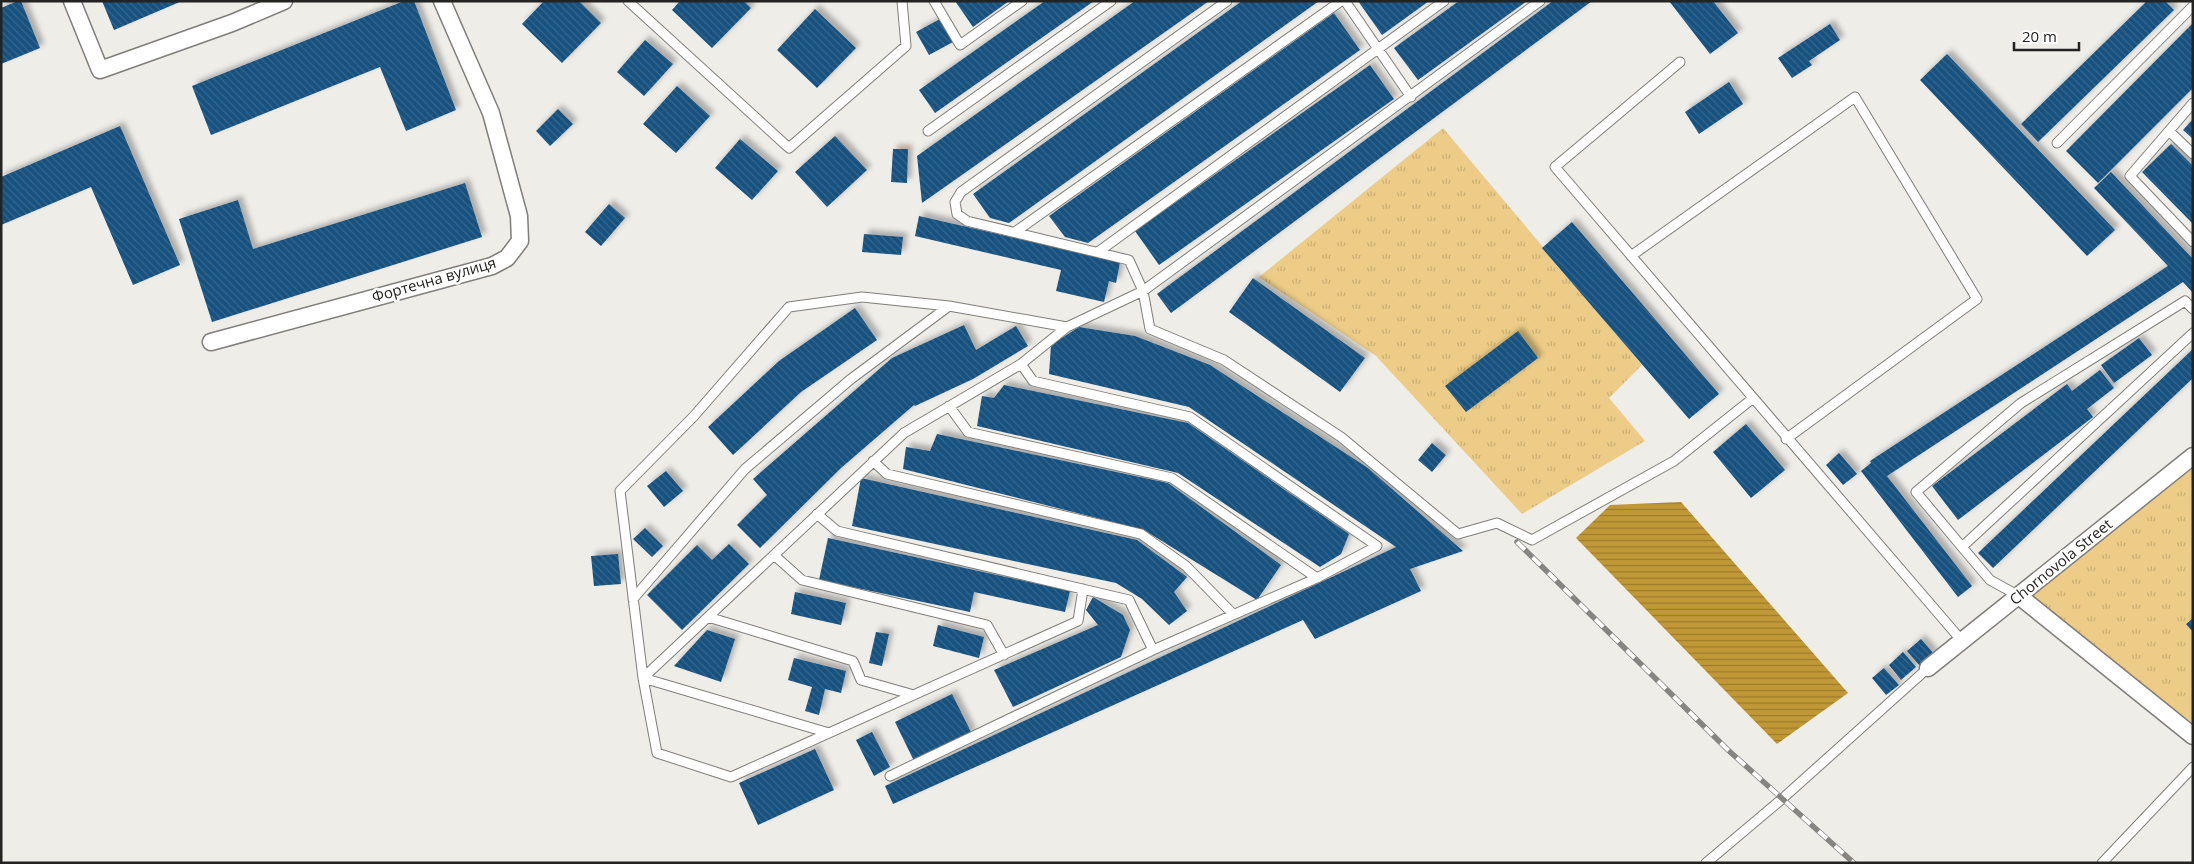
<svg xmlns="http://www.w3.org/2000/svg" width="2194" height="864" font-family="'Open Sans',sans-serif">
  <defs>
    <pattern id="grass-tufts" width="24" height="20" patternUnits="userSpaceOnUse" patternTransform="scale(1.25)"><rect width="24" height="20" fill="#eccc86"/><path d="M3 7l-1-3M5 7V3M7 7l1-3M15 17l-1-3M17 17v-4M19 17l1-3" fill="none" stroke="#caaf73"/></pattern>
    <pattern id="water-rules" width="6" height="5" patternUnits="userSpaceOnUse" patternTransform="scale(1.25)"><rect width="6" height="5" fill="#c09835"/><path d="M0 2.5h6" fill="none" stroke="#9c7c2c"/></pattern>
    <pattern id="building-back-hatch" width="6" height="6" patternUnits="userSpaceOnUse" patternTransform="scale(1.25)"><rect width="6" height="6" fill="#155180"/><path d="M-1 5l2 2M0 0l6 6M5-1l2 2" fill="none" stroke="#37678c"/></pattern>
    <filter id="shadow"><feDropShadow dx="4.5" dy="-4.5" stdDeviation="2.5" flood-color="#0004"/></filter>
  </defs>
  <rect width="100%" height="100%" fill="#efede8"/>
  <path fill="url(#grass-tufts)" d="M1443 128 1642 365 1609 398 1645 441 1522 514 1376 356 1259 277Z
    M2193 456V618L2186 623 2193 631V723L2019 596Z"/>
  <path fill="url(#water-rules)" d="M1681 502 1848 693 1777 744 1576 538 1610 505Z"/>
  <path fill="url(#building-back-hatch)" filter="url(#shadow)" d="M18 1H21L40 48 1 64V8Z
    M102 1H182L114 30Z
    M404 1H414L456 110 406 131 380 67 211 135 192 86Z
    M544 1H579L601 23 562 63 522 24Z
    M680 1H744L751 8 712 48 672 10Z
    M955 1H1009L973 27Z
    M1045 1H1094L935 113 919 90Z
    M1135 1H1209L922 203 917 156Z
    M1242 1H1319L1009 223 990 218 973 194Z
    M1358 1H1429L1382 35Z
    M1459 1H1527L1418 80 1394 48Z
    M1553 1H1592L1171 313 1157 294Z
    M1669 1H1713L1738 33 1710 54Z
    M2147 1H2165L2174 10 2038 142 2021 124Z
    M815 9 856 48 817 88 777 50Z
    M1334 13 1360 50 1088 243 1065 237 1049 216Z
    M940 19 953 42 929 55 916 32Z
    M2193 23V88L2098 183 2066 151Z
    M1830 24 1840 40 1809 61 1812 65 1792 78 1778 58Z
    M645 40 673 64 644 96 617 72Z
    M1947 54 2115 230 2087 256 1920 80Z
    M1370 65 1394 99 1159 265 1135 231Z
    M1729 82 1743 104 1699 134 1685 112Z
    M677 86 710 116 676 153 643 124Z
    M558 109 573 124 550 146 536 131Z
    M2193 119V139L2183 130Z
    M120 126 180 265 133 285 91 187 1 225V177Z
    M835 136 867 170 827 207 795 172Z
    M740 139 778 171 752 200 715 168Z
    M2171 144 2193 166V224L2142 172Z
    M893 149H908L907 183 891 182Z
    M2111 172 2193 259V293L2183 282 1887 476 1972 586 1958 597 1861 471 1871 463 1870 461 2168 266 2094 188Z
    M465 183 482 237 212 322 179 219 238 200 253 249Z
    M609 204 625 218 601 246 585 232Z
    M919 216 1120 262 1116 283 1109 281 1104 302 1056 291 1061 270 915 236Z
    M1572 222 1719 394 1689 419 1542 248Z
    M864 234 903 237 901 255 862 252Z
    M1253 278 1365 358 1340 392 1229 312Z
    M855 308 877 340 801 392 733 455 708 427 779 361Z
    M964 325 976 350 1016 326 1028 346 973 379 915 406 914 405 841 468 760 548 737 525 767 495 753 479 892 358Z
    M1079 327 1135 336 1210 365 1368 468 1463 551 1410 569 1421 591 1315 639 1303 620 893 804 885 786 1396 547 1189 407 1049 374 1051 345Z
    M1518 331 1538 358 1466 412 1445 386Z
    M2139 338 2152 355 2114 383 2101 365Z
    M2193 349V378L1993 568 1978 553Z
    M2100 370 2114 388 2087 409 2093 417 1958 520 1932 486 2067 384 2072 391Z
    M1004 385 1188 423 1349 534 1341 554 1320 567 1178 473 977 426 982 396 994 398Z
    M1746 424 1785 470 1751 498 1713 452Z
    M937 434 1168 483 1281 565 1257 600 1144 530 903 469 906 447 930 451Z
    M1432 443 1446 455 1432 472 1418 460Z
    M1839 453 1857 474 1843 485 1826 465Z
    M666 471 683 491 664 507 647 486Z
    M861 478 1137 540 1187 577 1174 592 1187 611 1169 625 1142 599 1116 583 852 526Z
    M645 528 663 546 652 557 633 539Z
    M828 538 1070 591 1065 612 974 592 970 612 819 580Z
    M729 544 749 564 682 630 647 595 697 545 712 560Z
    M618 554 621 584 594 586 591 556Z
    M795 592 846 603 841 625 791 614Z
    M1093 597 1123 615 1130 630 1121 657 1013 707 994 670 1098 625 1086 610Z
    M2193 618V632L2186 624Z
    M938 625 984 637 979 658 933 646Z
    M707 630 735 639 721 682 674 666Z
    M876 632 889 634 882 666 869 663Z
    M1921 639 1934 654 1920 666 1907 651Z
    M1903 652 1916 667 1901 680 1889 665Z
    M794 658 846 671 841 693 825 689 819 715 805 711 812 687 788 680Z
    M1884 668 1899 685 1886 695 1872 678Z
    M952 694 972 734 914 761 895 722Z
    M872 732 890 767 874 776 856 740Z
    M815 749 834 790 758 825 739 783Z"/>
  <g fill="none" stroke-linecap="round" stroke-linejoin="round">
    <defs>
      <path id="lane" d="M628 1 789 148 906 46 902 1
        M934 1 960 45 1022 1
        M1227 1 961 192 955 202 957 214 967 221 1129 260 1143 291 1150 329 1224 360 1341 437 1458 534 1497 523 1532 540 1674 461 1752 399
        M1345 1 1411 97
        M1680 62 1555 167 1962 641
        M2193 103 2130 176 2193 242
        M928 131 1111 1
        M2169 131 2193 154
        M2057 143 2193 6
        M1015 232 1341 1
        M1098 252 1444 1
        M1631 256 1855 97 1977 299 1786 439
        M2193 309 2185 301 2021 403 1916 492 1962 547 2193 333
        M1067 327 949 306 862 297 789 307 694 416 620 491 643 678 657 753 731 777 1078 621 1083 589
        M949 406 968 432 1172 478 1317 578
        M873 461 887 474 1141 534 1186 566 1233 614
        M817 514 837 531 1129 600 1153 650
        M1962 547 1990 580 2019 596
        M774 555 802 580 987 625 1004 655
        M633 599 745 469 851 379 949 306
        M708 617 853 661 861 680 914 695
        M643 678 904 433 1021 364 1067 327 1143 291 1540 1
        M643 678 829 733
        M890 776 1153 650 1317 578 1377 546 1190 417 1033 381 1021 364
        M1706 863 1782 799 1928 668
        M2102 863 2193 767"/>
      <path id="street" d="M72 1 100 70 232 23 284 1
        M211 342 492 266 507 258 520 241 519 216 491 113 442 1
        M2019 596 2193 736
        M1928 668 2193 456"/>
    </defs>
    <use href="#lane" stroke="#807e7a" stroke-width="11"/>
    <use href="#street" stroke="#807e7a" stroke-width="19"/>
    <use href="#lane" stroke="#fff" stroke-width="9"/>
    <use href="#street" stroke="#fff" stroke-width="16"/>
    <defs>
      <path id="rail" d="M1517 542 1728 750 1854 863"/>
    </defs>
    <use href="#rail" stroke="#868581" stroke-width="5.5"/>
    <use href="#rail" stroke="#fff" stroke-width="4" stroke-dasharray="11" stroke-linecap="butt"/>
  </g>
  <g text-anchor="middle" stroke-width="5" stroke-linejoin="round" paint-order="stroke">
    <g font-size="15" fill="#232321" stroke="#fff">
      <text transform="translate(434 280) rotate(-16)" y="5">Фортечна вулиця</text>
      <text transform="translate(2061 562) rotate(-39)" y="5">Chornovola Street</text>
    </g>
  </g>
  <rect width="2194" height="864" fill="none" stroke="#232321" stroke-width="5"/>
  <path d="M2014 42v8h65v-8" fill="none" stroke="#232321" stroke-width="2.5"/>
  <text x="2022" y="42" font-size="15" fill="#232321" stroke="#ffffff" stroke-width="4" paint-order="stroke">20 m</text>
</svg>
